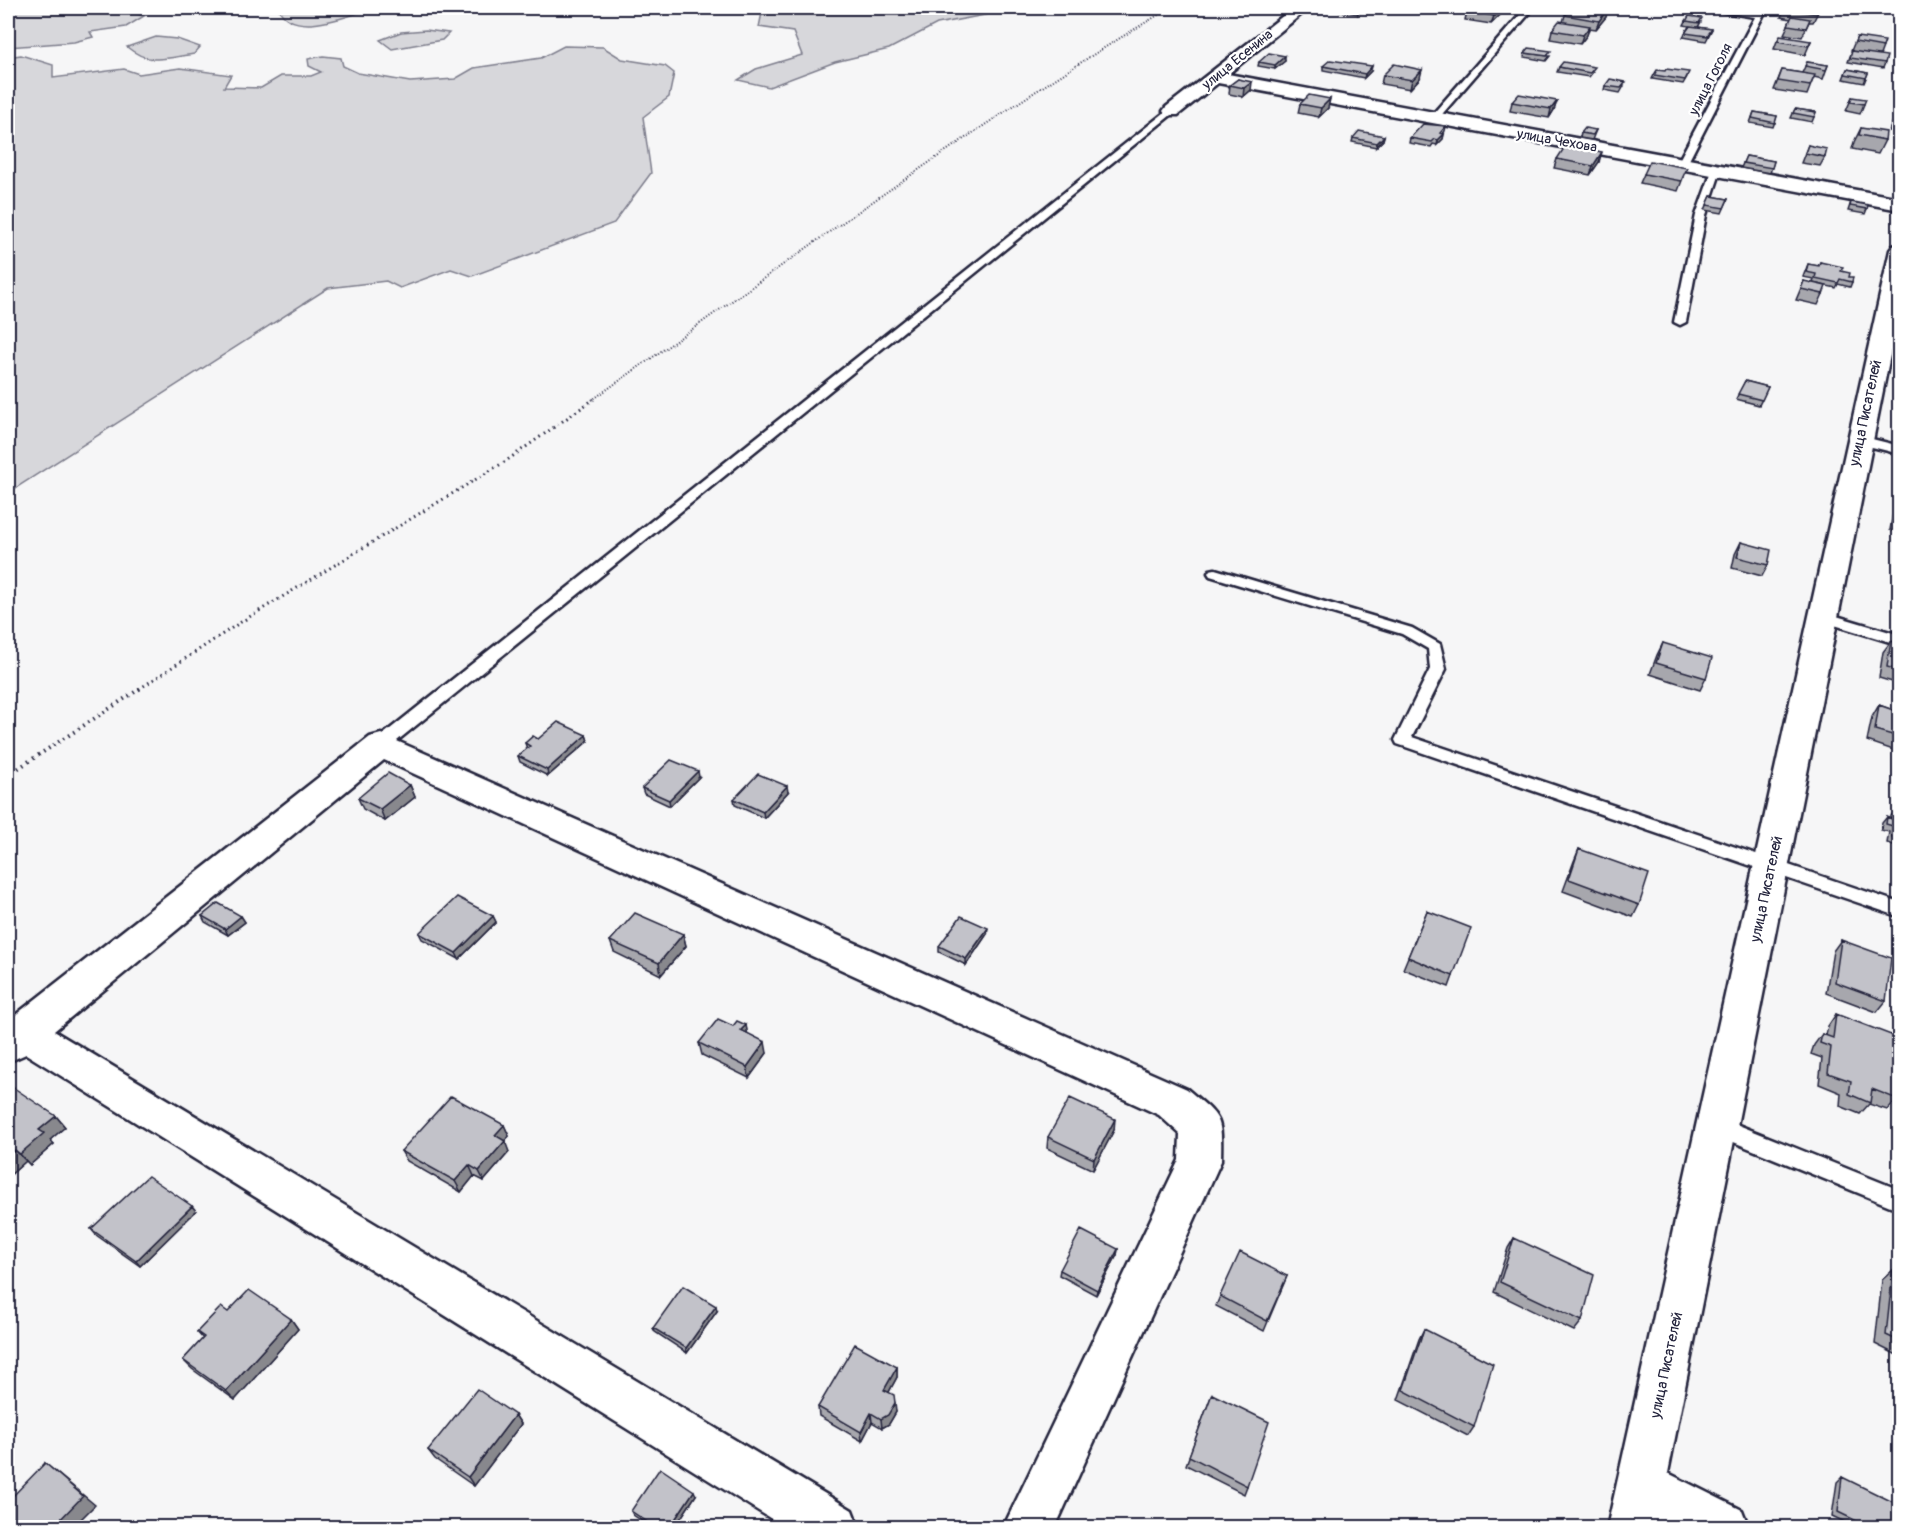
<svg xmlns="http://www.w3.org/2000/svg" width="1907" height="1535" font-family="Pangolin,sans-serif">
  <rect width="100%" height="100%" fill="#f6f6f7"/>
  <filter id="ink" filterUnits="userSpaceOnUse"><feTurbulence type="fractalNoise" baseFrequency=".0167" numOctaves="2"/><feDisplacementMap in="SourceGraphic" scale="12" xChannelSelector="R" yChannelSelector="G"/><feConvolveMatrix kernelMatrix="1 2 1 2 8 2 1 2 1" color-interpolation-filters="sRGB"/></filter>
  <g filter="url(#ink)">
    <path fill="#d7d7db" stroke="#7c7c8b" stroke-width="1.5" d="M8 8H117L144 16 126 27 90 32 93 37 74 42 8 47Z
      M278 8H374C349 15 293 40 278 8Z
      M763 8H1001L1000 12 937 24 889 49 835 62 769 87 738 80 756 69 802 55 793 32 759 27Z
      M426 30 449 33 442 40 392 49 380 40 401 32Z
      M156 37 177 39 200 47 194 54C166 58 150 66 127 47Z
      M564 46 603 47 622 59 665 66 674 73 669 97 643 117 651 173 614 223 472 276 451 269 400 288 386 281 328 288 8 493V57L21 55 53 65V78L124 69 139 74 180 68 231 75 224 87 261 88 281 76H311L321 72 309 66 308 59 323 56 341 58 343 66 358 73 410 82 455 79 474 68 541 58Z"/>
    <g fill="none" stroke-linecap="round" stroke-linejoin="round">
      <defs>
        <path id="service" d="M1526 8H1534L1437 120H1431V116Z
          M1708 8 1757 12 1760 8H1767L1687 164 1682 167 1677 164 1755 17 1711 10Z
          M1169 109 1176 111 387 749H375L373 745 375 741Z
          M1713 168 1721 170 1706 215 1686 322 1680 325 1674 322 1696 215Z
          M1860 436 1900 446V454L1856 443 1854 440Z
          M1215 569 1412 628 1440 644 1446 669 1412 737 1900 903V917L1397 744 1395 740 1430 669 1428 649 1402 634 1210 576 1208 573 1210 570Z
          M1823 612 1900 635V645L1818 620 1816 617 1818 614Z
          M1716 1116 1900 1190V1210L1709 1132 1706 1125 1709 1118Z"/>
        <path id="minor" d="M1293 8H1309L1228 74 1900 198V210L1218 83 1178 115H1166L1163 111 1166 107Z
          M1900 244V305L1668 1473 1742 1510 1749 1528H1670L1659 1522 1658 1528H1607L1890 250 1893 246Z
          M381 734 1187 1089C1222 1119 1222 1115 1221 1161L1055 1528H1003L1179 1160 1180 1134 1159 1115 384 760 54 1031 852 1510 859 1528H786L26 1054 8 1062 9 1020 370 737Z"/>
      </defs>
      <use href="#service" stroke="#22223b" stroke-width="5"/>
      <use href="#minor" stroke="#22223b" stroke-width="5"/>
      <path stroke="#22223b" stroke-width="2" stroke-dasharray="1 2" stroke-linecap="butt" d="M592 400C782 267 970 126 1170 8"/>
      <path stroke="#22223b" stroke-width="3" stroke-dasharray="1.5 4" stroke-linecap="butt" d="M139 689 241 622 506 461 594 399"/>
      <path stroke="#22223b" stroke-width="4" stroke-dasharray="1.5 4.5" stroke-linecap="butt" d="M8 775 141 688"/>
      <use href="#service" fill="#fff" fill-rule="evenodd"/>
      <use href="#minor" fill="#fff" fill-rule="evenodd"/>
    </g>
    <path fill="#a7a7ad" stroke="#22223b" stroke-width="1.5" d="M1328 8H1364L1358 14 1328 9Z
      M1608 8 1606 17 1596 29 1589 28 1587 35 1580 44 1550 39 1552 30 1563 22 1565 15Z
      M1785 8 1819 10 1813 22H1809L1802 37 1784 34 1791 19 1781 17Z
      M1467 11 1501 14 1491 24 1465 20Z
      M1686 21 1701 22 1698 27 1712 29 1706 41 1683 37 1689 26 1684 25Z
      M1857 37 1883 47 1880 55 1885 63 1883 68 1848 62 1852 51H1851L1853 46Z
      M1777 41H1811L1805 55 1774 49Z
      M1525 53 1550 56 1546 61 1524 57Z
      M1285 61 1275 69 1258 66 1259 62Z
      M1807 62 1828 65 1823 79 1814 77 1807 95 1774 90 1782 70 1802 73Z
      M1323 66 1371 71 1364 78 1323 70Z
      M1559 67 1593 72 1589 77 1557 72Z
      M1847 69 1868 73 1864 83 1843 79Z
      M1665 71 1687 77 1683 84 1652 79 1654 75Z
      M1383 75 1420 78 1410 89 1381 84Z
      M1238 79 1251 90 1243 97 1229 94 1230 85Z
      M1605 86H1624L1620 93 1604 90Z
      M1852 97 1864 104 1860 114 1846 111Z
      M1557 101 1554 110 1549 118 1510 111 1512 102Z
      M1300 104 1328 108 1319 117 1298 113Z
      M1795 109 1816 112 1812 122 1791 118Z
      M1754 112 1777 116 1773 127 1750 123Z
      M1894 118 1899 119V133L1889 131Z
      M1446 126 1445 131 1443 134H1444L1443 139 1437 145 1433 144 1431 147 1409 143 1410 138Z
      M1861 128 1885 140 1878 154 1852 149 1854 142Z
      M1596 130 1592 140 1580 138 1581 133Z
      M1384 136 1383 140 1376 147 1352 142 1353 138Z
      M1808 145 1825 157 1820 166 1801 163Z
      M1746 156 1774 161 1770 173 1741 168Z
      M1557 159 1599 162 1590 175 1554 168Z
      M1644 174 1683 178 1678 191 1640 183Z
      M1711 196 1728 199 1722 213 1705 210Z
      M1851 202 1867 209 1865 214 1848 211Z
      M1820 262 1841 271 1849 277 1852 282 1850 287 1838 284 1836 288 1813 283 1814 279 1803 277 1808 264 1818 266Z
      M1804 281 1823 294 1818 305 1796 300Z
      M1745 381 1768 387 1759 405 1736 399Z
      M1896 508 1899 509V533L1890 530 1893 513Z
      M1741 542 1768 565 1762 576 1732 568 1735 554Z
      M1899 566V586L1897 585Z
      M1891 641 1899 643V684L1879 678 1883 652Z
      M1663 643 1706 678 1700 690 1650 674 1657 655Z
      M1879 705 1899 712V752L1867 741 1872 717Z
      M586 735 588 741 548 776 520 762 518 756 527 749 525 743 538 739Z
      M699 777 670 806 644 794 642 788Z
      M410 785 415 797 385 821 363 809 358 798Z
      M788 792 764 818 735 805 734 799Z
      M1896 810 1899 812V847L1887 843 1889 832 1881 830 1882 823 1887 817 1891 819V816Z
      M1579 849 1639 905 1633 917 1563 891 1574 861Z
      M1427 911 1453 976 1449 987 1403 969Z
      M202 916H241L245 922 228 935 205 922Z
      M493 916 496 922 459 959 422 939 419 933Z
      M683 934 686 946 661 975 614 952 610 941Z
      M987 934 966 965 939 952V946Z
      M1841 940 1886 1001 1877 1012 1826 993 1833 951Z
      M1836 1014 1897 1099 1887 1110 1869 1104 1860 1114 1840 1106 1841 1093 1819 1084 1822 1058 1811 1054 1814 1045 1822 1034 1826 1035 1828 1026Z
      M746 1025 747 1033 767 1053 749 1078 702 1055 699 1043 733 1026Z
      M8 1089 56 1116 65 1127 50 1140 54 1144 30 1165 26 1161 8 1177Z
      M504 1125 509 1136 504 1141 509 1152 484 1181 474 1176 461 1192 407 1161 401 1151Z
      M1114 1130 1093 1170 1047 1148 1048 1137Z
      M192 1206 196 1211 140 1266 96 1235 91 1229Z
      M1514 1238 1582 1321 1574 1331 1494 1292 1508 1248Z
      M1118 1249 1117 1255 1096 1295 1059 1275 1060 1270Z
      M1893 1270 1899 1273V1356L1875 1344 1882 1280Z
      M1287 1276 1264 1331 1216 1306 1220 1296Z
      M717 1311 687 1353 655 1332 653 1328Z
      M228 1312 291 1319 298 1329 235 1400 192 1369 183 1360 203 1339 197 1332Z
      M1424 1329 1474 1427 1468 1436 1398 1400 1419 1339Z
      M897 1367V1377L889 1392 896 1412 889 1424 882 1428 872 1422 862 1441 819 1416 818 1407Z
      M1212 1394 1247 1486 1244 1494 1186 1465Z
      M515 1415 521 1424 474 1486 435 1459 428 1450Z
      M1842 1477 1895 1527H1855L1832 1516 1837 1482Z
      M696 1495 675 1527H651L633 1515 631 1511Z"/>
    <path fill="#88888d" stroke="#22223b" stroke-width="1.5" d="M1359 8H1364L1358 14Z
      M1501 8H1502L1501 14 1491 24 1494 16Z
      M1608 8 1606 17 1596 29 1599 21Z
      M1590 26 1587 35 1580 44 1583 35Z
      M1285 56V61L1275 69V65Z
      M1372 66 1371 71 1364 78 1365 74Z
      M1422 70 1420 78 1410 89 1412 80Z
      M1252 82 1251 90 1243 97 1244 88Z
      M1330 99 1328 108 1319 117 1321 108Z
      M1557 101 1554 110 1549 118 1551 109Z
      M1444 134 1443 139 1437 145 1438 140Z
      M1384 136 1383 140 1376 147 1377 143Z
      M1602 152 1599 162 1590 175 1593 166Z
      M586 735 588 741 548 776 547 770Z
      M698 771 699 777 670 806 669 800Z
      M410 785 415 797 385 821 380 809Z
      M787 786 788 792 764 818 763 812Z
      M241 916 245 922 228 935 225 929Z
      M493 916 496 922 459 959 456 953Z
      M988 928 987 934 966 965V959Z
      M683 934 686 946 661 975 659 963Z
      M746 1025 748 1036 741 1030Z
      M765 1042 767 1053 749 1078 747 1067Z
      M56 1116 65 1127 50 1140 54 1144 30 1165 20 1154 39 1130Z
      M1115 1119 1114 1130 1093 1170 1094 1159Z
      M504 1125 509 1136 500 1146 495 1135Z
      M505 1141 509 1152 484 1181 479 1171Z
      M15 1150 26 1161 8 1177V1157Z
      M469 1165 474 1176 461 1192 455 1181Z
      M192 1206 196 1211 140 1266 136 1261Z
      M1118 1249 1117 1255 1096 1295 1097 1290Z
      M716 1306 717 1311 687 1353 686 1348Z
      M291 1319 298 1329 235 1400 226 1391Z
      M897 1367V1377L885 1399 884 1390Z
      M895 1403 896 1412 889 1424 882 1428 881 1419Z
      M871 1413 872 1422 862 1441 861 1432Z
      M515 1415 521 1424 474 1486 468 1477Z
      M45 1463 95 1505 73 1527H53Z
      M694 1491 696 1495 675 1527H670Z"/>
    <path fill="#c2c2c9" stroke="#22223b" stroke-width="1.5" d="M1470 8H1501L1494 16 1467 11Z
      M1571 8H1608L1599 21 1565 15Z
      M1785 8H1801L1819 10 1817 14 1784 9Z
      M1689 16 1702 18 1699 23 1686 21Z
      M1792 16 1810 19 1806 28 1788 25Z
      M1559 21 1590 26 1583 35 1552 30Z
      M1690 26 1712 29 1707 36 1685 33Z
      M1780 36 1811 41 1808 46 1777 41Z
      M1857 37 1885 41 1883 47 1855 42Z
      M1529 48 1551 51 1547 56 1525 53Z
      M1852 51 1887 56 1885 63 1850 58Z
      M1269 53 1285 56 1275 65 1259 62Z
      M1330 60 1372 66 1365 74 1323 66Z
      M1563 62 1595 67 1590 73 1559 67Z
      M1807 62 1828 65 1826 70 1805 66Z
      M1394 64 1422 70 1412 80 1383 75Z
      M1666 69 1689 72 1685 80 1654 75 1657 70 1665 71Z
      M1847 69 1868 73 1866 78 1845 74Z
      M1782 70 1815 75 1810 86 1778 81Z
      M1238 79 1252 82 1244 88 1230 85Z
      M1610 79 1626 82 1621 88 1605 86Z
      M1519 94 1557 101 1551 109 1512 102Z
      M1309 95 1330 99 1321 108 1300 104Z
      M1852 97 1866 99 1864 104 1850 102Z
      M1795 109 1816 112 1814 117 1793 113Z
      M1754 112 1777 116 1775 123 1752 118Z
      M1894 118 1899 119V123L1893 122Z
      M1423 124 1446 126 1440 133 1444 134 1438 140 1435 139 1432 142 1410 138Z
      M1585 128 1596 130 1593 135 1581 133Z
      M1861 128 1886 132 1885 140 1859 135Z
      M1359 131 1384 136 1377 143 1353 138Z
      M1566 145 1602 152 1593 166 1557 159Z
      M1808 145 1827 149 1825 157 1805 153Z
      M1746 156 1774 161 1772 168 1743 163Z
      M1650 161 1687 168 1681 181 1644 174Z
      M1711 196 1728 199 1724 208 1707 205Z
      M1851 202 1868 205 1867 209 1850 206Z
      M1820 262 1843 267 1841 271 1850 273 1849 277H1853L1852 282 1840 279 1838 283 1815 278 1816 274 1806 272 1808 264 1819 266Z
      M1804 281 1826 286 1823 294 1801 289Z
      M1745 381 1768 387 1762 400 1738 394Z
      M1896 508 1899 509V526L1893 524Z
      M1741 542 1771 550 1768 565 1737 557Z
      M1891 641 1899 643V670L1887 667Z
      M1663 643 1712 658 1706 678 1656 663Z
      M1879 705 1899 712V737L1875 730Z
      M558 722 586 735 547 770 518 756 530 746 525 743 533 736 538 739Z
      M671 760 698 771 669 800 642 788Z
      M388 773 410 785 380 809 358 798Z
      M758 774 787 786 763 812 734 799Z
      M1896 810 1899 812V840L1892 837 1893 826 1886 824 1887 817 1894 820Z
      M1579 849 1649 874 1639 905 1569 879Z
      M457 897 493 916 456 953 419 933Z
      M218 903 241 916 225 929 202 916Z
      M1427 911 1471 928 1453 976 1408 957Z
      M635 913 683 934 659 963 610 941Z
      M961 916 988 928 966 959 939 946Z
      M1841 940 1891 958 1886 1001 1835 982Z
      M1836 1014 1899 1038V1067L1897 1099 1872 1089 1870 1103 1849 1094 1851 1081 1828 1073 1831 1047 1820 1043 1822 1034 1833 1038Z
      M718 1019 733 1026 737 1021 746 1025 741 1030 765 1042 747 1067 699 1043Z
      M11 1086 56 1116 39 1130 44 1133 20 1154 15 1150 8 1157V1089Z
      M451 1096 504 1125 495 1135 505 1141 479 1171 469 1165 455 1181 401 1151Z
      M1070 1098 1115 1119 1094 1159 1048 1137Z
      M148 1176 192 1206 136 1261 91 1229Z
      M1081 1230 1118 1249 1097 1290 1060 1270Z
      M1514 1238 1594 1275 1582 1321 1500 1282Z
      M1240 1252 1287 1276 1267 1321 1220 1296Z
      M1893 1270 1899 1273V1341L1886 1335Z
      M683 1286 716 1306 686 1348 653 1328Z
      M249 1290 291 1319 226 1391 183 1360 204 1337 197 1332 221 1307 228 1312Z
      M1424 1329 1493 1364 1474 1427 1403 1390Z
      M855 1344 897 1367 884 1390 894 1395 895 1403 888 1415 881 1419 871 1413 861 1432 818 1407Z
      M477 1389 515 1415 468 1477 428 1450Z
      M1212 1394 1269 1422 1247 1486 1189 1456Z
      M45 1463 83 1496 53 1527H8V1501Z
      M660 1468 694 1491 670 1527H655L631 1511Z
      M1842 1477 1897 1504 1895 1527H1869L1838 1512Z"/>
  </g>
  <g text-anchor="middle" stroke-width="4.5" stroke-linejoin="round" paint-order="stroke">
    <g font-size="14" fill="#22223b" stroke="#fff">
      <text transform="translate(1237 59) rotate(-39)" y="5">улица Есенина</text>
      <text transform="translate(1710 79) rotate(-63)" y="5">улица Гоголя</text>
      <text transform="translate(1557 140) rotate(10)" y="5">улица Чехова</text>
    </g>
    <g font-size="15" fill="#22223b" stroke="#fff">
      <text transform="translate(1865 413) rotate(-78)" y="5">улица Писателей</text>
      <text transform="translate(1766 889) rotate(-78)" y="5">улица Писателей</text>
      <text transform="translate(1666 1365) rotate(-78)" y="5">улица Писателей</text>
    </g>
  </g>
  <rect width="1907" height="1535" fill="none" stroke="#fff" stroke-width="30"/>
  <rect x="15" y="15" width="1877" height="1505" fill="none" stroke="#22223b" stroke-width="2" filter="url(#ink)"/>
</svg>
